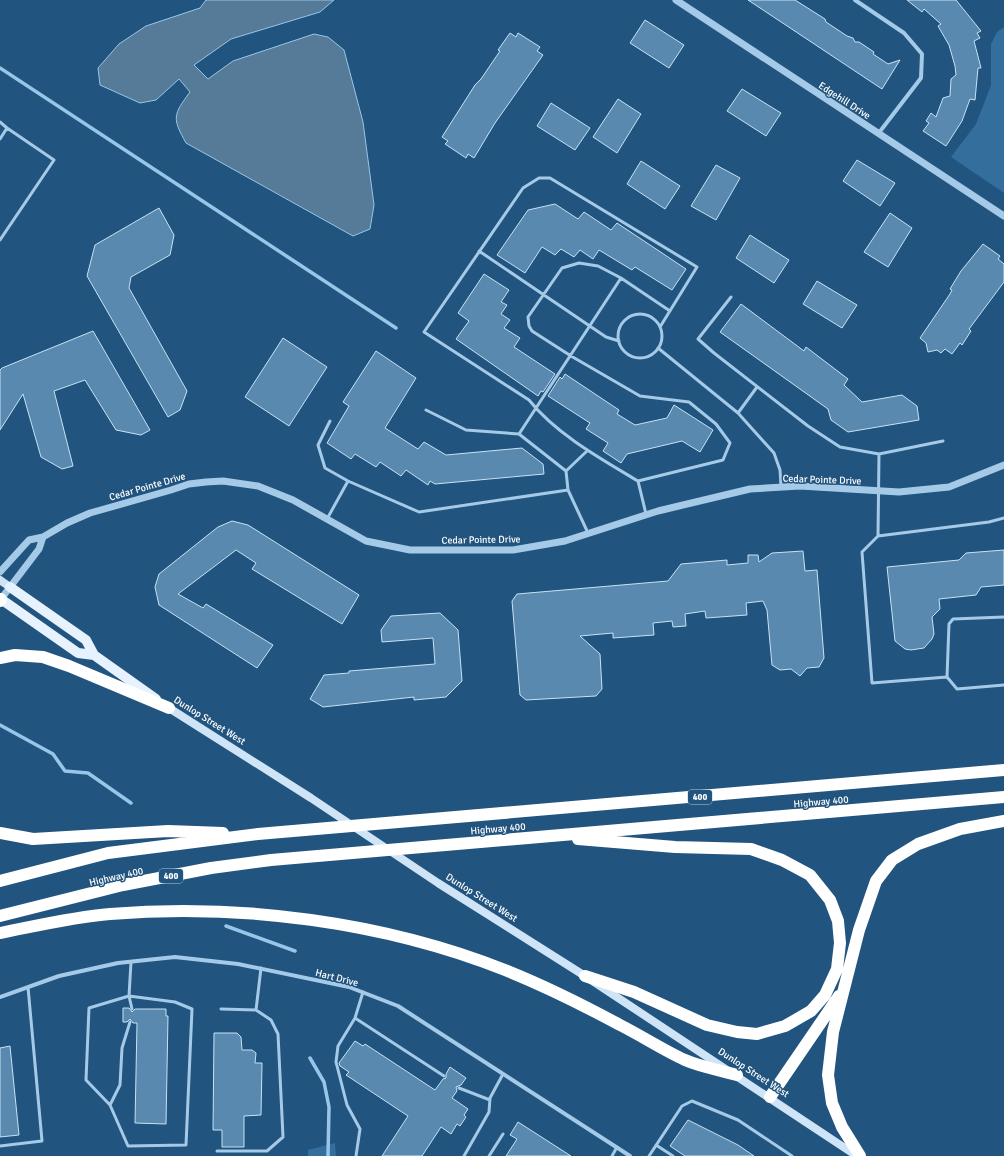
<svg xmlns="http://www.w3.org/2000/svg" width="1004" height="1156" font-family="Signika,sans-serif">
  <rect width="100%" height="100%" fill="#21547e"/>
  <path fill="#336e9c" d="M1004 27V193L951 157 976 124 991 85V44L997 32Z
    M335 1143 336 1156H308V1150Z"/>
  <path fill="#557b99" stroke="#98c6e8" d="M206 0H334L320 12 231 39 194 65 208 79 233 61 314 34 328 37 344 50 363 122 374 205 370 229 353 236 186 143C172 118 173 115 190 92L179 79 156 100 140 103 100 85 98 68 119 44 146 26 200 8Z"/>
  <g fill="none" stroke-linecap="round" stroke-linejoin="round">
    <path stroke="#98c6e8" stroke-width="3.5" d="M0 68 396 328
      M0 725 53 754 65 771 88 773 131 803
      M226 926 295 951
      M310 1058 324 1082 329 1107 328 1156"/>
  </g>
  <path fill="#5989af" stroke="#c8e2f5" d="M748 0H795L825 19 826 22 847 36 853 38 855 42H859L874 52 873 54 888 64 900 60 882 89Z
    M907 0H956L981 31 977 33 980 38 974 41 981 68H978L975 100 970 99 962 121 946 146 923 131 929 123 926 121 931 113 936 117 943 98 950 96 951 79 956 75 955 66 949 45 938 26 941 24 924 9 922 12Z
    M645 20 684 45 669 68 630 43Z
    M510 33 516 37 518 33 540 47 537 51 543 55 495 123 474 158 468 154 466 158 445 144 448 141 442 137 475 85 481 79 500 51 498 50Z
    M742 89 781 113 766 136 727 111Z
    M618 99 641 114 617 153 593 137Z
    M551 103 590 128 575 150 537 126Z
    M857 160 895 183 880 206 843 181Z
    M641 161 680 186 665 209 627 184Z
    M716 165 740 178 716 220 691 206Z
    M555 204 578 219 584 212 611 230 617 223 686 269 672 290 635 267 632 270 599 250 593 259 580 250 574 257 561 249 555 255 542 247 525 273 497 255 528 210Z
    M159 208 174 235 170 255 131 277 129 288 187 391 180 410 168 417 87 276 95 245Z
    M890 213 912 228 888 267 864 252Z
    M750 235 789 260 774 283 736 258Z
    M983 244 1000 256 998 259 1004 264V282L969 329 971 331 962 345 960 343 952 354 945 349 941 353 937 350 928 352 926 343 920 338 950 294 952 290 950 289 961 271Z
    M484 274 509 290 501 302 507 305 501 314 510 320 504 328 520 338 514 347 555 374 543 392 541 391 538 396 456 339 469 321 458 313Z
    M817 281 857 305 842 328 803 304Z
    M741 304 804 351 806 347 848 379 844 385 862 402 902 395 917 406 919 420 848 432 831 420 828 409 720 332Z
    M93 331 150 430 141 435 116 430 85 380 54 391 73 466 62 469 41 457 23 394 0 430V370L2 368Z
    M283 338 327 367 289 426 245 397Z
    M376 351 416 378 385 428 418 449 424 442 446 455 522 448 543 464 544 474 435 484 430 481 428 485 406 470 401 476 380 462 376 467 355 454 351 459 327 443 349 406 343 402Z
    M565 374 619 410 617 414 635 425 667 418 674 405 713 430 700 452 682 441 627 454 621 463 603 451 608 443 586 429 590 423 548 396 560 377 562 379Z
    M232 521 248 525 359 595 342 624 252 569 256 563 236 550 178 594 203 608 206 604 273 645 257 668 159 605 155 587 159 574 218 527Z
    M1004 550V585L981 587 976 595 939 599 940 609 932 617 934 634 932 639 924 648 911 650 905 649 895 641 887 567 959 560 966 553Z
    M803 551 805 571 817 570 824 658 819 667 807 668 800 676 791 669 780 670 772 665 767 610 763 601 746 603 747 615 706 618 705 611 685 614 686 626 673 627 672 621 653 623 654 635 613 638V633L580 636 600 654 602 689 596 696 526 700 520 695 512 601 517 594 668 581 681 564 727 560V565L748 563V555H758L759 562 772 553Z
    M440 613 458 630 462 681 446 697 414 700V697L323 707 310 699 324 675 349 673V671L435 664 433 638 382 642 381 630 391 616Z
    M123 1008H129L132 1012 135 1009H166V1016H168L166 1124 135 1123 137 1023H133L130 1019 127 1022H123Z
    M214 1033H237L241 1037 242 1050H252L256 1053 255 1063H262L261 1115 244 1116V1147H222V1130H213Z
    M355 1041 363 1046 365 1044 435 1090 443 1079 446 1078V1074L450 1067 466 1078 461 1085 456 1087 457 1091 452 1098 468 1109 464 1115 466 1117 460 1126 457 1124 451 1134 441 1127 422 1156H382L408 1116 346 1075 349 1072 340 1066 339 1063Z
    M10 1046 19 1135 0 1137V1048Z
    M688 1120 738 1145 754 1156H685L670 1146Z
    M518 1122 571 1156H506L517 1139 510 1135Z"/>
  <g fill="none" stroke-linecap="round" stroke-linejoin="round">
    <path stroke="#a5cae7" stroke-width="3" d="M0 122 7 128 0 139
      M0 240 54 160 7 128
      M479 251 606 337 619 341
      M731 297 698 339 714 353 808 426 840 447 879 454
      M618 336a22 22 0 1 1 44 0a22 22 0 1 1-44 0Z
      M660 327 697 267 550 178H539L523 188 424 332 529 400C556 434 601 459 638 481L723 460 730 443 716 424 689 402 640 396 571 356 532 331 529 326 528 317 562 268 579 263 598 266 621 278 670 311
      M658 348 738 413
      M757 387 738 413 774 453 780 470 781 486
      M426 410 466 430 519 434 566 471 568 490 588 533
      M330 421 318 445 325 468 348 481 419 512 568 490
      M519 434 621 278
      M943 441 879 454 878 536 989 522 1004 518
      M566 471 587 451
      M638 481 646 514
      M327 519 348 481
      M878 536 862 552 872 683 947 677 957 689 1004 685
      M947 677 949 624 953 619 1004 617
      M131 962 129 996 89 1008 86 1080 110 1105 128 1146 186 1145 192 1009 175 1002 129 996 132 1009
      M221 1009 256 1010
      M355 1018 444 1076
      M459 1088 490 1100
      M110 1105 120 1085 122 1048 130 1022
      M656 1145 673 1156
      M0 1146 42 1141 28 987
      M217 1151H267L283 1137 278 1034 271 1020 256 1010 261 968
      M356 1156 360 1129 347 1105 336 1062 338 1046 355 1018 363 992
      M464 1156 489 1112 490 1098 503 1074
      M489 1156 503 1134
      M612 1156 617 1147
      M649 1156 682 1106 692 1101 738 1120 792 1156"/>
    <path stroke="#a5cae7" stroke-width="4" d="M855 0 904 33 922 54 921 78 878 134
      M0 997 59 976 118 963 175 957 238 964 349 987 398 1006 630 1156"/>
    <path stroke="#a5cae7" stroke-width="7" d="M676 0 1004 216
      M0 572 29 540 43 537 67 523 90 513 171 490 189 484 206 482 223 481 258 486 293 500 366 541 410 550H513L565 541 658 511 750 489 800 486 899 492 949 487 1004 465
      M1 599 39 549 43 537"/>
    <path stroke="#cfe4f6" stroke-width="8" d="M0 580 10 587
      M169 708 311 798 438 883 585 976 857 1156"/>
    <path stroke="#e6f2fd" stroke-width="10" d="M10 587 86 640 94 655 156 699
      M1 599 78 653 94 655"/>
    <path stroke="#fff" stroke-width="12" d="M0 601 1 599
      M0 658 15 655 43 657 69 666 169 708
      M0 833 33 839 168 831 223 833
      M578 839 675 847 751 849 782 860 810 875 830 900 838 921 840 943 837 969 825 995 811 1011 785 1026 757 1034 737 1032 707 1025 634 992 585 976
      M0 881 108 853 258 834 1004 770
      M0 916 123 885 211 868 271 860 1004 797
      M0 933C36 926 73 917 110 914 240 903 384 922 505 970 545 986 583 1005 620 1025 642 1036 663 1050 685 1060 701 1067 720 1070 737 1075
      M770 1097 839 996
      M860 1156 842 1127 832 1103 828 1075 833 1032 859 930 876 881 892 860 918 844 960 829 1004 821"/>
  </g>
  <g text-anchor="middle" stroke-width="3" stroke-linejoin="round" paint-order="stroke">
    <g fill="#21547e" stroke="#bcccd8" stroke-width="1">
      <rect x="688" y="790" width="24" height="14" rx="3"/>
      <rect x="159" y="869" width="24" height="14" rx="3"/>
    </g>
    <g font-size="9" font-weight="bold" fill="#fff">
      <text x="700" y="800">400</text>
      <text x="171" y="879">400</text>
    </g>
    <g font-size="10" fill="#fff" stroke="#21547e">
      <text transform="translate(845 100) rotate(33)" y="4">Edgehill Drive</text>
      <text transform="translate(822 479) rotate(2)" y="4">Cedar Pointe Drive</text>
      <text transform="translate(147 486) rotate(-16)" y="4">Cedar Pointe Drive</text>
      <text transform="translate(481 539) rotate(-1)" y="4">Cedar Pointe Drive</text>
      <text transform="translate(210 720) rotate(32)" y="4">Dunlop Street West</text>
      <text transform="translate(821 801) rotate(-5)" y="4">Highway 400</text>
      <text transform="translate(498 828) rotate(-5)" y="4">Highway 400</text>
      <text transform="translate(116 876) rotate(-13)" y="4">Highway 400</text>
      <text transform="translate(482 897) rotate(32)" y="4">Dunlop Street West</text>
      <text transform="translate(337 977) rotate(14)" y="4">Hart Drive</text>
      <text transform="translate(754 1072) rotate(33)" y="4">Dunlop Street West</text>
    </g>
  </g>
</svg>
